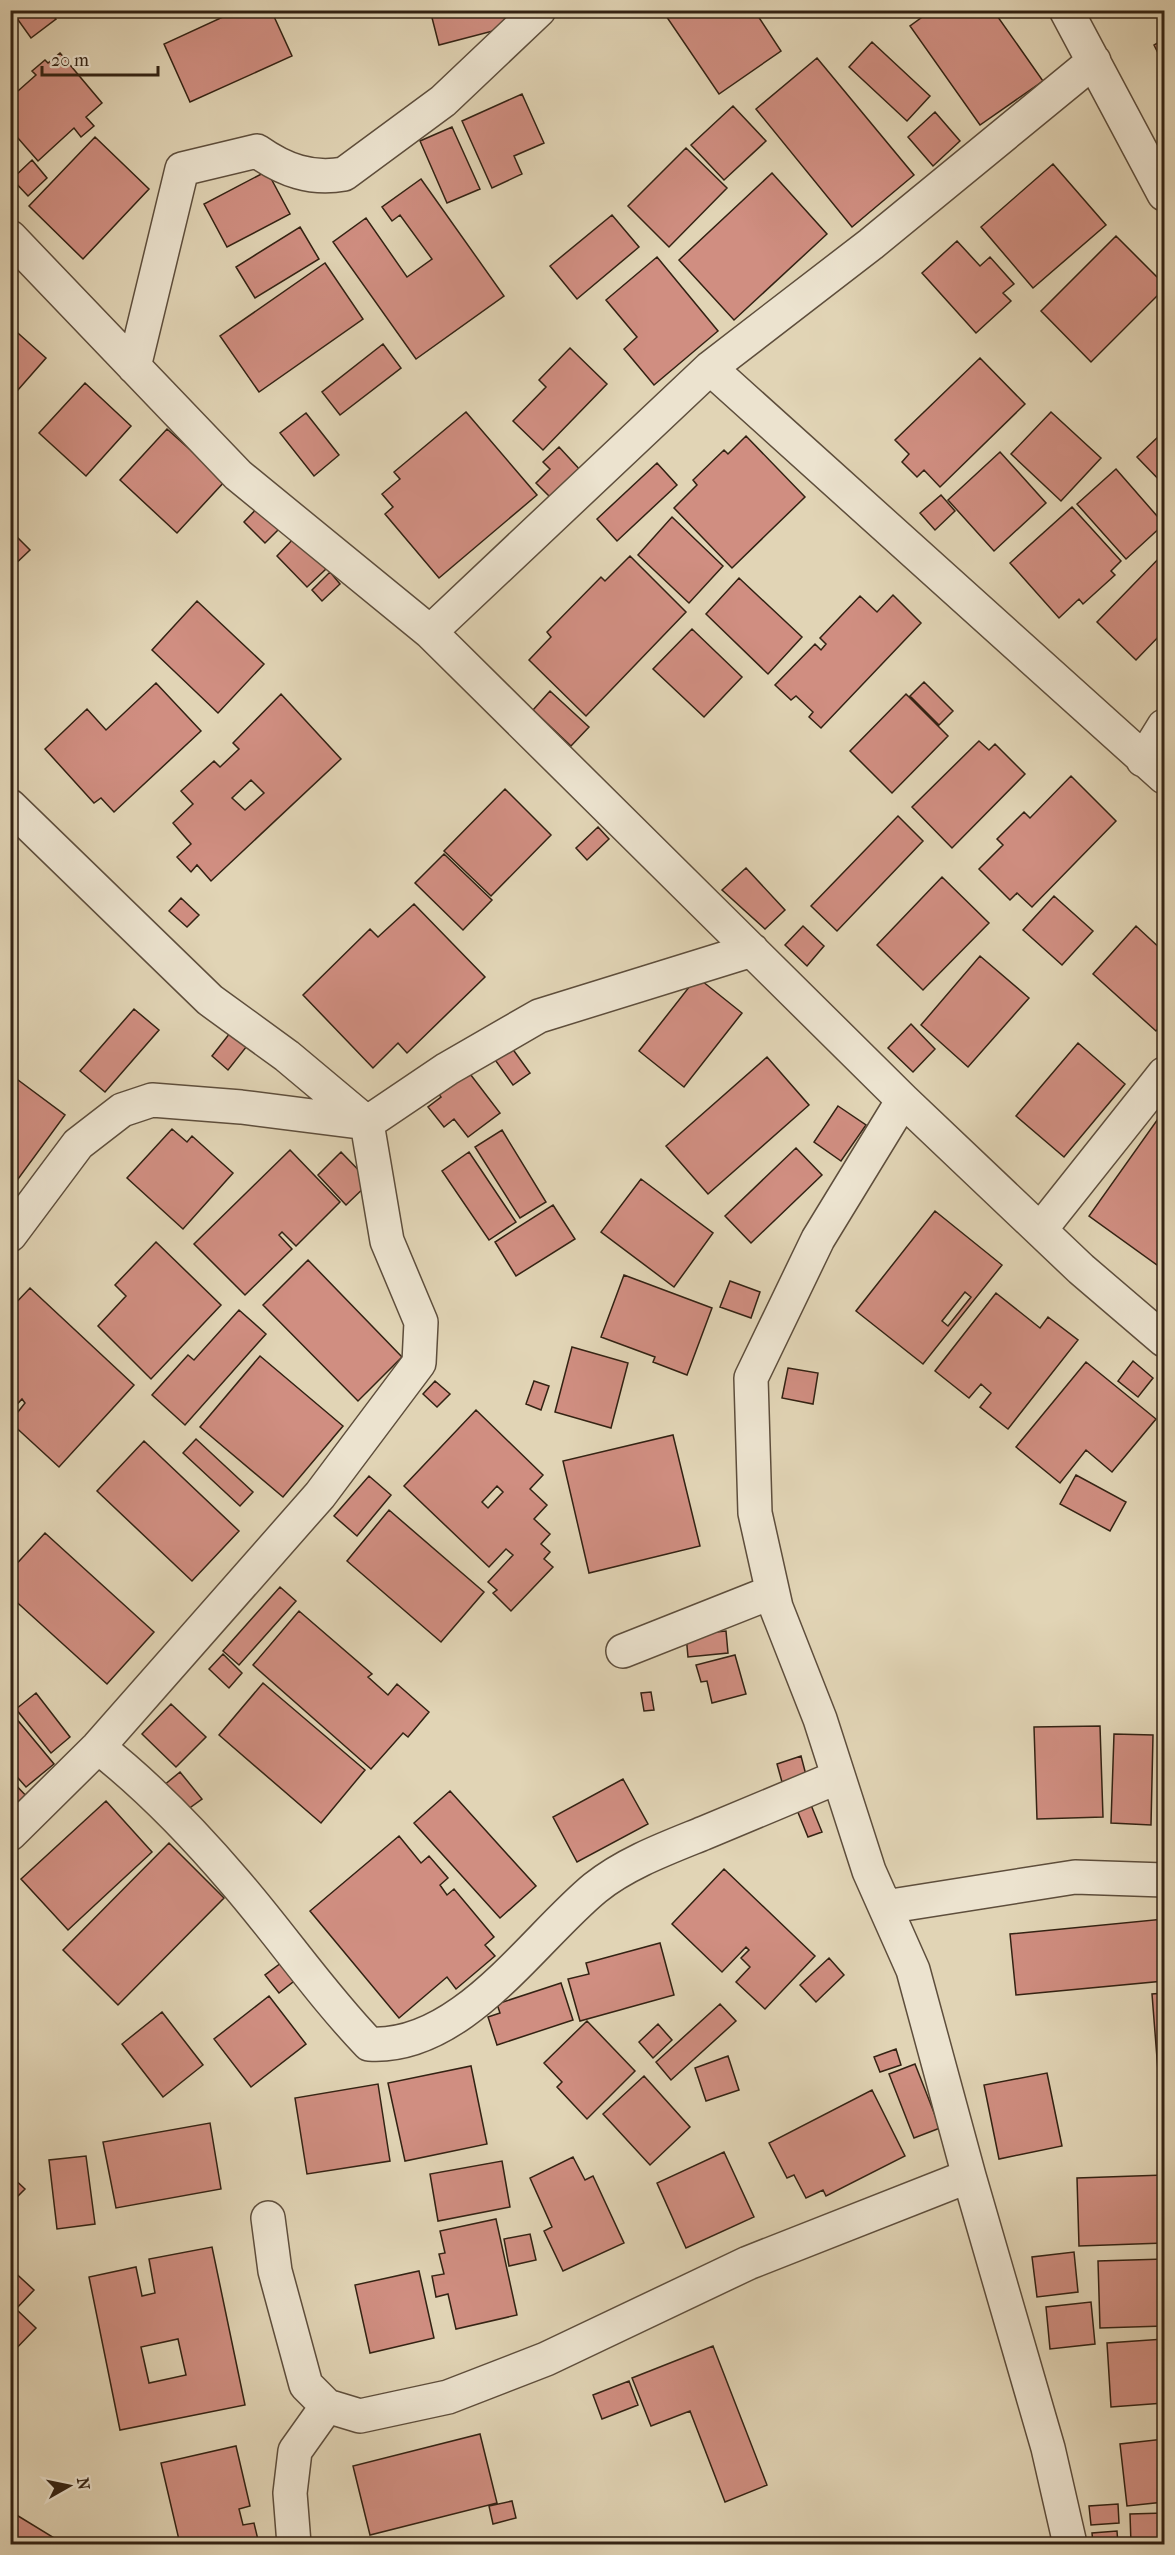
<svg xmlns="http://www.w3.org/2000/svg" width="1175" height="2555" font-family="'IM FELL French Canon',serif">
  <rect width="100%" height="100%" fill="#e1d4b5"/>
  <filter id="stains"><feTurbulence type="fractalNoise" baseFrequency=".00333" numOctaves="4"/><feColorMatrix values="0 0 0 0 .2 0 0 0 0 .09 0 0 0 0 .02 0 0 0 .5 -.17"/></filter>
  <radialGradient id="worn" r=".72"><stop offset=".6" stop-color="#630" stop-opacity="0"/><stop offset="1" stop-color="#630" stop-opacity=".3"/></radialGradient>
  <path fill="#d08e81" stroke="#332213" stroke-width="1.5" fill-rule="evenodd" d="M11 10H49L56 19 31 38Z
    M238 10H271L292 56 190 102 164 44Z
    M430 10H508L512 26 439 45Z
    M662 10H754L781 51 719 94Z
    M932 10H993L1043 81 980 125 910 26Z
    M1164 39V65L1154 45Z
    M872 42 930 96 907 121 849 67Z
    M60 53 102 103 86 117 94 126 81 137 74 128 38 161 10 129V98L36 75 32 71 45 60 48 63Z
    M817 58 914 175 852 227 756 109Z
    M522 94 544 143 514 156 522 174 492 188 462 121Z
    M733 106 766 141 724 180 691 145Z
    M935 112 960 141 933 166 908 137Z
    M452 127 480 189 447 203 420 141Z
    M95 137 149 189 83 259 29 206Z
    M686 148 727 188 669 247 628 206Z
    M32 160 47 178 28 196 12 179Z
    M1053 164 1106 225 1033 288 981 227Z
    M267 171 290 214 227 247 204 204Z
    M772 173 827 234 734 320 679 260Z
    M421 179 504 296 416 359 333 242 366 218 407 277 432 259 400 215 392 221 382 207Z
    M612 215 639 247 577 299 550 266Z
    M300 227 319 259 255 298 236 267Z
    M1116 236 1164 284V289L1091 362 1041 311Z
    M957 241 980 266 990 257 1014 284 1003 293 1011 301 976 333 922 273Z
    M657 257 718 331 654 385 624 349 637 337 606 300Z
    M325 263 363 319 259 392 220 336Z
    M10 326 46 358 10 399Z
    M383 344 401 368 340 415 322 392Z
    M570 348 607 384 543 450 513 421 546 387 539 380Z
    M980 358 1025 404 940 487 924 470 917 477 902 462 909 454 895 440Z
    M85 383 131 426 86 476 39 433Z
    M466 412 537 495 439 578 385 514 393 507 382 494 400 479 394 472Z
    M1051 412 1101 458 1061 501 1011 454Z
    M306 413 339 455 314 476 280 433Z
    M167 429 225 481 177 533 120 480Z
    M1161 434 1164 437V485L1137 457Z
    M746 436 805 497 732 568 674 508 697 485 693 480 724 450 728 454Z
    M559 447 582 472 553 500 536 483 550 469 543 462Z
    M1000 452 1046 503 994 551 948 500Z
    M657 463 677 485 617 541 597 519Z
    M1116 469 1164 524 1126 559 1077 504Z
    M941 495 955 511 935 530 920 513Z
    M263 502 285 523 265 543 244 522Z
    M1072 507 1121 561 1111 571 1115 575 1083 604 1079 599 1059 618 1010 563Z
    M672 517 723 566 689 603 638 555Z
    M10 530 30 550 10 569Z
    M295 537 326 569 307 587 277 556Z
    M1164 553V631L1136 660 1097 622Z
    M630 556 686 612 586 716 529 660 551 637 547 632 601 577 605 581Z
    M330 572 340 584 322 601 312 590Z
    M739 578 802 637 768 674 706 614Z
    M893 595 921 623 821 728 809 717 813 712 796 696 791 700 775 685 815 644 821 650 826 644 820 638 860 596 877 612Z
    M197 601 264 664 218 713 152 650Z
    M692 629 742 677 704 717 653 669Z
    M924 682 953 711 939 725 910 696Z
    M156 683 201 731 114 812 101 798 94 803 45 749 87 709 106 730Z
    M550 691 589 727 571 746 533 710Z
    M281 694 341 759 211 881 197 865 191 872 177 857 191 844 173 823 193 804 181 791 214 761 220 767 239 749 233 743ZM251 780 264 793 245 810 232 798Z
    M906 694 948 736 892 793 850 751Z
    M979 741 989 750 995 744 1025 774 952 848 912 807Z
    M1071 776 1116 821 1032 907 1017 893 1010 900 979 869 1003 845 997 839 1024 812 1030 818Z
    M505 789 551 835 491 896 444 851Z
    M898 816 923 841 837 931 811 906Z
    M598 827 609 839 587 860 576 848Z
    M444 854 492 900 463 930 415 883Z
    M746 868 785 910 765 929 722 890Z
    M942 877 989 923 923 990 877 945Z
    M1054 896 1093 931 1062 965 1023 930Z
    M181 898 199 915 187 927 169 911Z
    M414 904 485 977 407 1053 398 1043 373 1068 303 995 370 929 378 937Z
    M803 926 824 946 807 966 785 945Z
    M1136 926 1164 952V1022L1156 1031 1093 974Z
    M980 956 1029 998 968 1067 921 1025Z
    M697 977 742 1013 684 1087 639 1051Z
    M134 1009 159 1030 105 1092 80 1071Z
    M911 1024 935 1049 913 1072 888 1048Z
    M230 1033 247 1046 228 1070 212 1056Z
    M1078 1043 1125 1084 1064 1157 1016 1116Z
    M509 1044 530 1073 513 1085 493 1057Z
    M767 1057 809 1105 708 1194 666 1146Z
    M464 1066 500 1113 468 1137 454 1119 444 1127 428 1107 441 1097 435 1089Z
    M10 1074 65 1115 10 1190Z
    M838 1106 866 1125 841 1161 814 1142Z
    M1160 1116 1164 1119V1270L1089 1216Z
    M172 1129 187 1142 192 1136 233 1173 183 1229 127 1178Z
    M502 1130 546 1202 520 1218 475 1147Z
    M796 1148 822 1175 751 1243 725 1216Z
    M290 1150 340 1202 296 1246 282 1232 279 1235 292 1249 245 1295 194 1244Z
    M341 1152 370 1182 346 1205 318 1175Z
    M469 1152 516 1222 489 1240 442 1171Z
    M641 1179 713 1233 674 1287 601 1232Z
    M553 1205 575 1239 516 1276 495 1242Z
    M935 1211 1002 1265 923 1364 856 1311ZM965 1292 971 1297 948 1326 942 1321Z
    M156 1242 221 1305 151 1379 98 1326 126 1296 115 1285Z
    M308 1260 402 1357 358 1401 263 1305Z
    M624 1275 712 1308 687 1375 653 1362 655 1357 601 1337Z
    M730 1281 760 1292 751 1318 720 1307Z
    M30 1288 134 1385 59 1467 10 1422 25 1403 22 1399 10 1412V1309Z
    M996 1293 1040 1328 1048 1317 1078 1340 1008 1429 980 1407 991 1393 981 1384 969 1398 935 1371Z
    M239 1310 266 1334 185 1425 152 1395 188 1355 194 1360Z
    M572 1347 628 1363 611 1428 555 1412Z
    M260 1356 343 1426 283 1497 200 1427Z
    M1133 1361 1153 1378 1138 1397 1118 1381Z
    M1086 1362 1156 1419 1112 1472 1086 1450 1060 1483 1016 1447Z
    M788 1368 818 1373 813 1404 782 1398Z
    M435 1381 450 1394 437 1407 423 1394Z
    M534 1381 549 1386 541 1410 526 1404Z
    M476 1410 543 1475 530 1489 547 1505 534 1519 550 1534 541 1544 550 1552 544 1559 553 1567 511 1611 493 1593 497 1590 488 1582 513 1555 506 1549 489 1567 404 1486ZM497 1486 503 1492 488 1508 482 1502Z
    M673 1435 700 1546 589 1573 563 1461Z
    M196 1439 253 1492 240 1506 183 1453Z
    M144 1441 239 1531 192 1581 97 1491Z
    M1076 1475 1126 1502 1110 1531 1060 1504Z
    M369 1476 391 1495 357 1536 334 1516Z
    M389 1510 484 1592 441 1642 347 1561Z
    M45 1533 154 1632 107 1684 10 1596V1571Z
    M280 1587 296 1601 239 1665 223 1651Z
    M299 1611 372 1674 368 1677 388 1695 397 1684 429 1712 408 1737 403 1733 371 1769 253 1665Z
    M726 1631 728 1653 688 1657 686 1635Z
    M223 1654 242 1673 229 1688 209 1669Z
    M735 1655 746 1694 712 1703 707 1681 701 1682 696 1665Z
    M263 1683 365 1770 321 1823 219 1735Z
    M651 1692 654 1710 644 1711 641 1693Z
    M36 1693 70 1737 51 1753 16 1709Z
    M171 1704 206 1737 176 1767 142 1734Z
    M10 1711 54 1764 26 1787 10 1769Z
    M1100 1726 1103 1817 1037 1819 1034 1727Z
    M1114 1734 1153 1735 1151 1825 1111 1823Z
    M801 1756 806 1775 782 1782 777 1764Z
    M180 1772 202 1799 184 1812 163 1786Z
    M10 1779 31 1801 10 1820Z
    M623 1779 648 1824 577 1862 553 1817Z
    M450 1791 536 1886 500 1918 414 1823Z
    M106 1801 152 1852 68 1930 21 1879Z
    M811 1805 822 1832 808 1837 797 1810Z
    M399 1836 421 1863 429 1856 448 1878 440 1885 447 1895 454 1889 494 1937 485 1945 495 1956 456 1989 447 1977 399 2018 310 1911Z
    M169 1843 224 1898 118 2005 63 1950Z
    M724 1869 815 1956 765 2009 736 1982 750 1967 741 1958 749 1950 746 1947 722 1972 672 1924Z
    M1164 1919V1981L1016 1995 1010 1934Z
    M660 1943 674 1995 580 2021 568 1979 589 1974 586 1963Z
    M829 1958 844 1975 816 2002 800 1985Z
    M285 1960 298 1978 279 1993 265 1975Z
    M561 1983 573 2020 497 2045 488 2017 500 2013 497 2004Z
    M1164 1993V2071H1158L1152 1994Z
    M269 1996 306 2044 251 2087 214 2039Z
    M720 2004 736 2021 671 2080 656 2062Z
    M162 2012 203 2065 163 2097 122 2044Z
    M587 2021 635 2071 587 2119 557 2087 562 2082 544 2063Z
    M658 2024 672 2040 653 2058 639 2042Z
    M896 2049 901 2065 880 2072 874 2057Z
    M728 2056 739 2090 706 2101 695 2068Z
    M915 2064 940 2128 914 2138 889 2074Z
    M471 2066 487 2144 405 2161 388 2083Z
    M1047 2073 1062 2146 999 2159 984 2085Z
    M644 2076 690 2127 650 2165 603 2114Z
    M378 2084 390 2161 307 2174 295 2098Z
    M872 2090 905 2156 826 2196 823 2190 806 2198 794 2175 787 2178 769 2143Z
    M210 2123 221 2189 116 2208 103 2142Z
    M724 2152 754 2217 686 2248 657 2183Z
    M86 2156 95 2224 57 2229 49 2160Z
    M573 2157 585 2180 593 2176 624 2243 563 2271 544 2231 552 2227 530 2178Z
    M502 2161 510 2207 438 2221 430 2174Z
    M10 2175 25 2189 10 2204Z
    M1164 2175V2243L1079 2246 1077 2178Z
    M496 2219 517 2315 456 2329 448 2294 436 2297 432 2276 444 2274 439 2254 445 2253 440 2231Z
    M530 2234 536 2260 509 2266 504 2239Z
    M212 2247 245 2405 120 2430 89 2277 136 2267 142 2296 155 2293 149 2259ZM178 2339 186 2375 149 2383 141 2347Z
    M1074 2252 1078 2292 1037 2297 1032 2257Z
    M1164 2259V2326L1100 2328 1098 2261Z
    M10 2268 34 2290 16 2309 36 2328 10 2355Z
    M419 2271 434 2338 370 2353 355 2285Z
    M1091 2302 1095 2344 1050 2349 1046 2307Z
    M1164 2339V2403L1111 2407 1107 2343Z
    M713 2346 767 2485 725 2502 690 2411 651 2426 632 2378Z
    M629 2381 638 2405 602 2419 593 2395Z
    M480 2434 497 2503 370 2535 353 2466Z
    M1164 2439V2502L1127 2506 1120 2444Z
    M236 2446 250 2506 239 2509 243 2525 254 2523 259 2544H180L161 2463Z
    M512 2501 516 2518 493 2524 489 2506Z
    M1118 2504 1119 2523 1091 2525 1089 2506Z
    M10 2511 64 2544H10Z
    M1164 2513V2544H1131L1130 2514Z
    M1117 2531 1118 2544H1093L1092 2533Z
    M867 2543H982V2544H867Z"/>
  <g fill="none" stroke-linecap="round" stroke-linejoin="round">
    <defs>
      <path id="minor" d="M1066 10 1164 194
        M10 237 238 475 430 632 903 1100 1081 1269 1164 1340
        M134 367 182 169 257 151C284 170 311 180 344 174L443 101 539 10
        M710 368 1164 777
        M430 632 710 368 871 244 1094 61
        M1143 760 1164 726
        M10 806 210 1000 287 1056 367 1123 387 1241 421 1322 419 1363 320 1495 98 1747 10 1834
        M903 1100 818 1239 751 1378 755 1513 776 1607 820 1719 869 1871 913 1970 969 2176 1048 2448 1070 2544
        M1040 1230 1164 1074
        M10 1235 78 1144 122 1110 152 1100 241 1107 367 1123 447 1069 539 1016 752 950
        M623 1651 772 1592
        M98 1747C148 1786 194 1834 235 1882 281 1935 320 1993 369 2044 461 2050 532 1940 595 1888 626 1863 667 1848 704 1833 749 1814 794 1795 838 1777
        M885 1907 1075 1877 1164 1880
        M268 2218 275 2271 306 2385 327 2406 360 2416 448 2397 546 2359 748 2263 969 2176
        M294 2544 290 2493 295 2451 327 2406"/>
    </defs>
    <use href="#minor" stroke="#5e4e3c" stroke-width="36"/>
    <use href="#minor" stroke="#ece3cf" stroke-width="33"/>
  </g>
  <rect width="1175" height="2555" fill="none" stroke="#e1d4b5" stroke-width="36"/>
  <rect x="12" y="12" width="1151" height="2531" fill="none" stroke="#332213" stroke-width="3"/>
  <rect x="18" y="18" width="1139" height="2519" fill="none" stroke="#332213" stroke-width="1.5"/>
  <g transform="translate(69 2486) rotate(81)" stroke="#ece3cf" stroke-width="4.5" paint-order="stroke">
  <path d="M0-4.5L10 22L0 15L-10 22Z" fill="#332213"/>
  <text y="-9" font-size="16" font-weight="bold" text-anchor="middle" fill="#332213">N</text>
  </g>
  <path d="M42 66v9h116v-9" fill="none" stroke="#332213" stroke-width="3"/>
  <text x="51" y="66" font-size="18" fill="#332213" stroke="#ece3cf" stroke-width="4.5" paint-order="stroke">20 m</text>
  <rect width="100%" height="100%" filter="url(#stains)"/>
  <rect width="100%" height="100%" fill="url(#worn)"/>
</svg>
